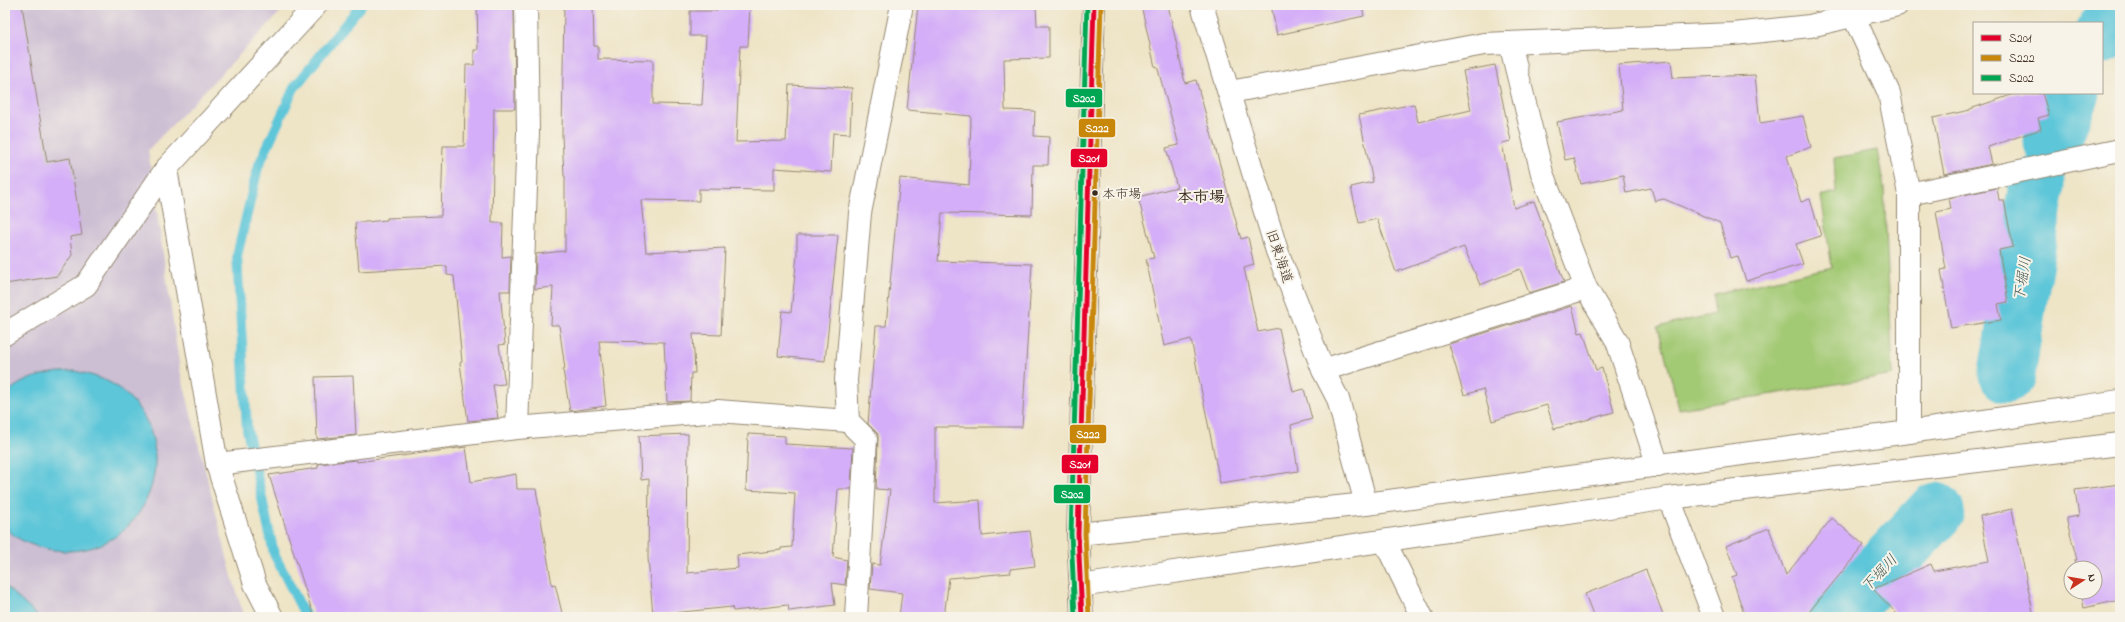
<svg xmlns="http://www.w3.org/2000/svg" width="2125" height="622" font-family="'Indie Flower','Klee One',sans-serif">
  <rect width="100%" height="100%" fill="#f7f3e8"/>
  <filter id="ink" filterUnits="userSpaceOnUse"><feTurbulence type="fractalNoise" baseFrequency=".025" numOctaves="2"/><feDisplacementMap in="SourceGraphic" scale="8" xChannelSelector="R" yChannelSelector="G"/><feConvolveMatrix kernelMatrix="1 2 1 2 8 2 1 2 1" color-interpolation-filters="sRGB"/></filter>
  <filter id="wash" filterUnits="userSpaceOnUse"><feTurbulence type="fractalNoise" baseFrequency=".012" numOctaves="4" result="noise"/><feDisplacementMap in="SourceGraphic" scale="16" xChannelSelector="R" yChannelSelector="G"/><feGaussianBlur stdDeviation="0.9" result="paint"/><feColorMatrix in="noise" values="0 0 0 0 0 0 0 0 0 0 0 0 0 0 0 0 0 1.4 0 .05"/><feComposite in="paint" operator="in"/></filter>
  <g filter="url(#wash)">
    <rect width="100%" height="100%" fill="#eee4c6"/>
    <path fill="#ccbed3" d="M5 5H287L148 150 180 370 232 577 244 617H5Z"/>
    <path fill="#a2c973" stroke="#6e7a48" d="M1877 150 1884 188 1893 375 1679 409 1658 327 1714 314V294L1832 267 1821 196 1836 192 1834 158Z"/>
    <path fill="#5dc6d9" stroke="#4c787c" d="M75 371C90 375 105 378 117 387 193 441 147 563 54 550 36 548 18 541 5 528V395C24 376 49 372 75 371Z
      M5 586 39 617H5Z"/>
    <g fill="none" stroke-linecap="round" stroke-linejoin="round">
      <path stroke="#5dc6d9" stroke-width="10" d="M306 617 274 554 247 429 237 256 258 167 294 88 361 5"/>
      <path stroke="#5dc6d9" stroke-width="57" d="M2102 35 2120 8
        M2052 142 2071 93
        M2007 374 2037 185
        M1837 617 1936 511"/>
    </g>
    <g id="blocks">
      <path fill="#d4aef8" d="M5 5H22L47 162 70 158 82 235 70 237 72 255 57 276 5 284Z
        M477 5H514L515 109H494L492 223H503L502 257 511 256 510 291H500L505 344 499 345 505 384 493 385 498 418 468 421 460 363 462 362 454 276 447 275V266L359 271 355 223 387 220V218L441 216 443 146H464L466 65H474V50H478Z
        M564 5H593L594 46H598V59L653 60V104L702 105 706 36H690V11H717V5H750L748 46H740L736 142 786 141 789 85 852 88 850 134 833 133 831 172 774 168V190L699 189V201L641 200 646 252 725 248 721 335 693 334 695 373H691L690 401 667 402 664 342 599 341 606 406 570 411 563 370 565 369 559 325H551L553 287 535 289 536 254 565 251V176H564L562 135Z
        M918 5H1036L1037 26H1049V58L1004 59 1005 110 1035 111 1034 136 1049 137 1048 165H1033L1032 215 942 213 938 261 1032 264 1022 427H935V503L980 500 982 536 1030 531 1035 566 1010 569 1011 573 949 578 944 617H899L902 593 870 589 872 564 880 565 890 490 876 489 878 439V434L868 424 876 326H886L900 178 969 185 971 116 907 110Z
        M1141 5H1168L1185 83 1196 80 1241 239 1248 237 1254 265 1244 268 1258 332 1279 328 1293 392 1304 389 1312 419 1291 425 1298 471 1220 483 1191 339 1164 346 1146 259 1154 258 1138 197 1177 187 1166 148 1179 145 1157 66 1155 67Z
        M1271 5H1362L1364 16 1277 35Z
        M1671 61 1673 78 1755 75 1760 123 1803 116 1811 147 1787 156 1801 202 1810 199 1821 236 1796 244 1803 264 1746 281 1738 256 1730 258 1720 223 1664 199 1655 201 1651 188 1626 193 1623 175 1581 184 1574 158 1565 160 1557 122 1623 110 1619 65Z
        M1495 65 1511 141 1502 143 1514 208 1534 201 1564 282 1529 293 1520 269 1480 285 1464 247 1396 272 1377 219 1359 223 1351 187 1373 182 1359 115 1414 104 1418 122 1471 110 1463 71Z
        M2017 93H2042L2049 115 2038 118 2041 129 1988 147 1992 164 1944 174 1933 118 1970 110V109Z
        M1997 188 1999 200H2004L2013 247 1999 250 2008 302 1998 304 2001 320 1951 328 1941 270 1946 269 1936 212 1951 209 1949 198Z
        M797 235H838L825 361 778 356 782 311 791 312 797 255Z
        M1572 306 1579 333 1583 332 1596 370 1602 368 1614 412 1554 429 1547 405 1492 421 1483 389 1464 395 1449 344Z
        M353 376 356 435 317 439 315 377Z
        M688 434 687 573 738 568 737 555 781 550V548L792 547 795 493 746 490 748 434 785 436V444L853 448 851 489H838L833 557 847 560 845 585 832 583 835 605 789 611 788 605 733 611 732 607 653 615 648 558 649 479 641 480 639 436Z
        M466 447 471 482 516 474 517 489H536L552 585 555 584 563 617H314L269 475 318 468V464L357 460V462Z
        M2120 484V600L2084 608 2081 592H2095V568H2076L2074 560H2077L2066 518 2079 516 2075 490Z
        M2012 509 2034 617H1900L1873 589 1931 564 1934 571 1989 561 1980 516Z
        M1832 518 1864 545 1805 617H1745L1732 577 1737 575 1726 546 1769 528 1786 575Z
        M1646 570 1664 617H1594L1585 594Z"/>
    </g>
  </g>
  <g filter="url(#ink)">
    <use href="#blocks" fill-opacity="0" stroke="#948772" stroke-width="1"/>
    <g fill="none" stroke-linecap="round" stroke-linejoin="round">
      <defs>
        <path id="street" d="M1844 5 1853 15 1889 93 1909 194V432
          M1510 43 1542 173 1586 288
          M1909 194 2120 150
          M5 334 86 285 166 169 316 5
          M1323 370 1586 288 1617 341 1658 466
          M517 428 528 133 526 5
          M217 464 517 428 718 411 848 421
          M1669 498 1714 617
          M856 617 866 439 848 421 846 380 860 213 902 5"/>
        <path id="secondary" d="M1202 5 1277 251 1323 370 1338 399 1366 504
          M1230 92 1484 44 1734 34 1810 26 1897 5
          M166 169 217 464 255 584 272 617
          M1078 534 1366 504 1909 432 2120 401
          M1385 542 1422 617
          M1080 586 1669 498 2120 444
          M1082 617 1078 534 1094 5"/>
      </defs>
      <use href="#street" stroke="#948772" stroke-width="24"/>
      <use href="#secondary" stroke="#948772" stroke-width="24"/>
      <use href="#street" stroke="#fff" stroke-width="22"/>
      <use href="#secondary" stroke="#fff" stroke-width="22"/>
      <defs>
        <path id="bus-1" d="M1082 617 1078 534 1094 5"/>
        <path id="bus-2" d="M1089 617 1085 534 1101 5"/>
        <path id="bus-3" d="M1075 617 1071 534 1087 5"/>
      </defs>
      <use href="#bus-1" stroke="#f7f3e8" stroke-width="8"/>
      <use href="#bus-2" stroke="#f7f3e8" stroke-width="8"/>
      <use href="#bus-3" stroke="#f7f3e8" stroke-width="8"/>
      <use href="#bus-1" stroke="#e4002b" stroke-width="5"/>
      <use href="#bus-2" stroke="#c88708" stroke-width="5"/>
      <use href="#bus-3" stroke="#00a651" stroke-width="5"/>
    </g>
  </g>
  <circle fill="#3b2a1e" stroke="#f7f3e8" stroke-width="1.5" cx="1095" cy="193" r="3.5"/>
  <g text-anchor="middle" stroke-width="4" stroke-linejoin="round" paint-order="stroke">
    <g font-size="13" fill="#3b2a1e" stroke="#f7f3e8" text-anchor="start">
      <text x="1102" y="198">本市場</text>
    </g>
    <g font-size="14" fill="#3b2a1e" stroke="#f7f3e8">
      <text transform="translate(1280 256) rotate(71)" y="5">旧東海道</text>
    </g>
    <g font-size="15" font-style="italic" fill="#455956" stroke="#f7f3e8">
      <text transform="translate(2022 279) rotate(-81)" y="5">下堀川</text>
      <text transform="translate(1879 573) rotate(-47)" y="5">下堀川</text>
    </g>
    <g font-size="16" font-weight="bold" fill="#3b2a1e" stroke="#f7f3e8">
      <text x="1201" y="202">本市場</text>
    </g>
  </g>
  <g stroke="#f7f3e8" stroke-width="1.5">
    <rect x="1065" y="88" width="38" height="20" rx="4" fill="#00a651"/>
    <rect x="1078" y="118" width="38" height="20" rx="4" fill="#c88708"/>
    <rect x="1070" y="148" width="38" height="20" rx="4" fill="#e4002b"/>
    <rect x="1069" y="424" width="38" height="20" rx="4" fill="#c88708"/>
    <rect x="1061" y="454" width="38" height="20" rx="4" fill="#e4002b"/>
    <rect x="1053" y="484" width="38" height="20" rx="4" fill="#00a651"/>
  </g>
  <g font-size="11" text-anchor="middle" font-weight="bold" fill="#fff">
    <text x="1084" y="102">S202</text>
    <text x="1097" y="132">S222</text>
    <text x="1089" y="162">S201</text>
    <text x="1088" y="438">S222</text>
    <text x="1080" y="468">S201</text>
    <text x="1072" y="498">S202</text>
  </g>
  <rect width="2125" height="622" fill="none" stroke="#f7f3e8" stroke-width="20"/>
  <rect x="1973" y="22" width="130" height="72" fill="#f7f3e8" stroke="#aca397"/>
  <rect x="1981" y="35" width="20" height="6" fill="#e4002b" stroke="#aca397"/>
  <text x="2009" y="42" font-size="12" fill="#3b2a1e">S201</text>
  <rect x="1981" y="55" width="20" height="6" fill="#c88708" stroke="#aca397"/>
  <text x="2009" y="62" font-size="12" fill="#3b2a1e">S222</text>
  <rect x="1981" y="75" width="20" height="6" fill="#00a651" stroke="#aca397"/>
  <text x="2009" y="82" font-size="12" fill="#3b2a1e">S202</text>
  <g transform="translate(2083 580) rotate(78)"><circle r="19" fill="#f7f3e8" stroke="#aca397"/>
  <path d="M0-3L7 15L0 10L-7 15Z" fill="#c8321e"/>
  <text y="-6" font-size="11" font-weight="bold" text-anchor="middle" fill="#3b2a1e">N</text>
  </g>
</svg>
